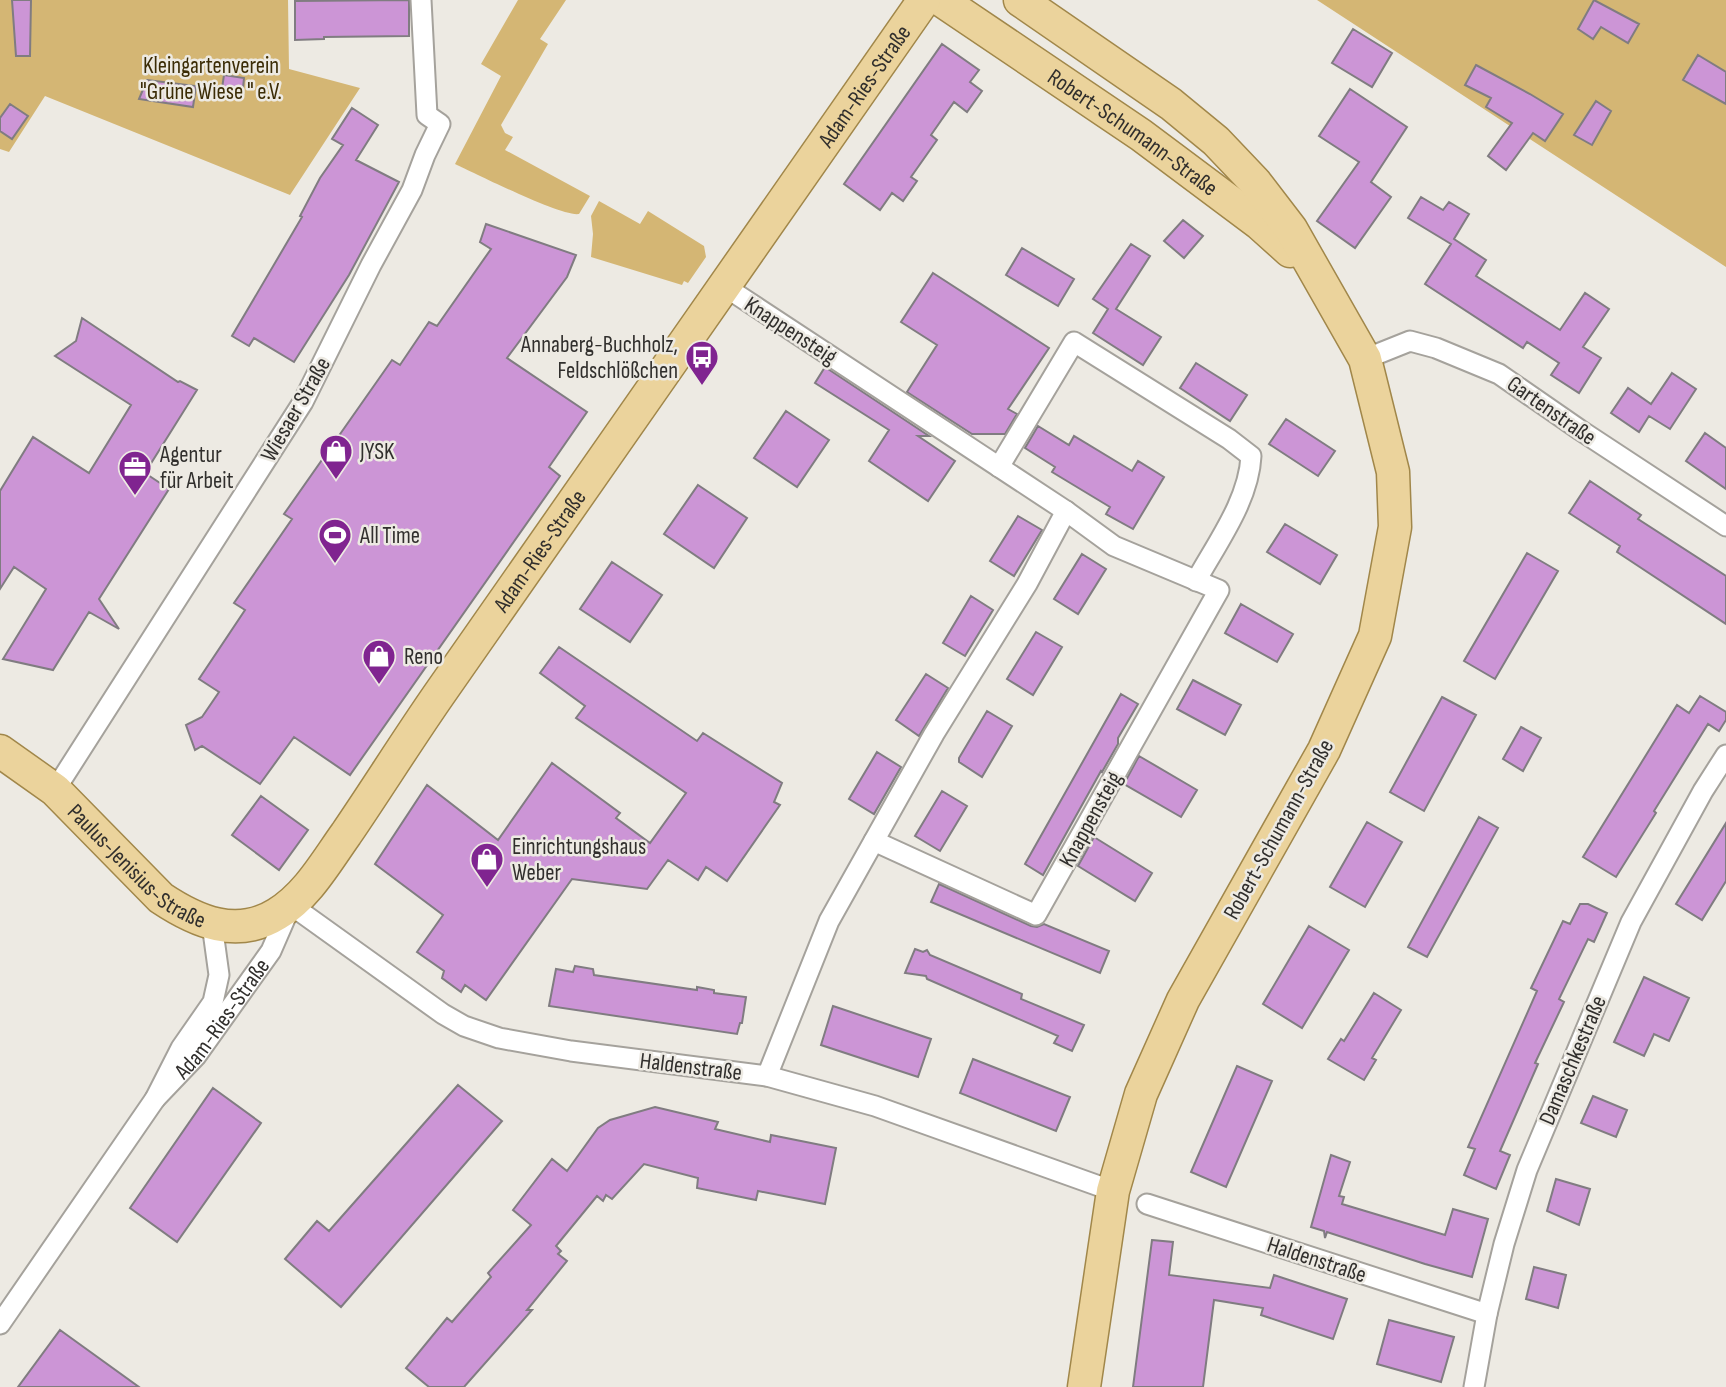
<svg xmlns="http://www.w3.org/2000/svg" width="1726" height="1387" font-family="'Sofia Sans Condensed',sans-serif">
  <rect width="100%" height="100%" fill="#edeae3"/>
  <path fill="#d4b674" d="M0 0H288L289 69 360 88 290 195 45 96 9 152 0 149Z
    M518 0H566L540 39 548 44 501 125 505 133 513 137 505 150 590 196 579 214C561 217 477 174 455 164L501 76 481 64Z
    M1317 0H1726V267Z
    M599 201 640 224 648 211 704 246 706 257 688 283 684 281 682 285 591 257 593 234 591 216Z"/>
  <path fill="#cc95d6" stroke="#807c81" stroke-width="2" d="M12 0H31L30 56H16Z
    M409 0V36L324 37V39L295 40V1Z
    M1594 0 1639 24 1628 43 1601 27 1593 39 1578 29Z
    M1353 29 1392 53 1372 87 1332 63Z
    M942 44 979 70 970 82 982 91 967 112 954 102 931 135 937 140 911 177 917 181 903 201 892 193 880 210 844 184Z
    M1698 55 1726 72V104L1683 80Z
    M1476 65 1530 94 1563 114 1545 141 1533 133 1506 170 1488 156 1512 123 1486 107 1491 98 1465 85Z
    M224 75 244 78 242 98 221 95Z
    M147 80 196 86 193 107 139 99Z
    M1350 89 1407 127 1371 182 1391 197 1355 248 1317 221 1359 162 1319 136Z
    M1596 101 1611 111 1592 145 1574 135Z
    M10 104 28 116 12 139 0 131V118Z
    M352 108 378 125 356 160 399 182 349 275 294 362 254 338 249 346 232 336 302 217 300 216 320 178 343 145 332 139Z
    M1421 197 1443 210 1449 202 1469 214 1454 239 1486 260 1476 276 1560 330 1585 293 1609 309 1583 347 1601 358 1579 393 1551 375 1559 363 1527 342 1523 348 1425 284 1451 244 1408 218Z
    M1183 220 1203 236 1184 258 1164 241Z
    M486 224 576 255 567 277 507 358 587 412 549 467 560 476 350 775 294 737 260 784 202 746 195 750 186 725 202 717 219 692 199 679 245 610 234 603 292 519 284 514 392 360 400 365 429 322 437 326 491 249 480 242Z
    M1131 244 1150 256 1116 309 1161 337 1143 365 1093 333 1108 309 1093 299Z
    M1022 248 1074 279 1058 306 1006 275Z
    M933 273 1049 348 1008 409 1017 414 1005 434H972L907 392 937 345 901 322Z
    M82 318 178 382 180 381 197 390 145 473 169 489 99 599 119 629 89 612 53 670 3 659 46 589 14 567 0 589V491L33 437 89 473 131 405 55 356 76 341Z
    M1196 363 1247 395 1230 421 1180 388Z
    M825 367 929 436H918L955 461 928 501 869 461 889 430 815 383Z
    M1672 373 1696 389 1670 429 1649 416 1639 432 1611 413 1628 388 1651 404Z
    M786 411 829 440 797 487 754 458Z
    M1286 419 1335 451 1318 476 1269 444Z
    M1038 426 1069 445 1074 436 1132 471 1138 461 1164 477 1133 529 1106 514 1110 507 1052 472 1055 467 1025 448Z
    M1705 433 1726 448V489L1686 461Z
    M1590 481 1641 515 1638 519 1726 576V624L1617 552 1620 546 1569 513Z
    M698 485 747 518 714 568 664 534Z
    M1018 516 1042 530 1014 576 990 561Z
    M1285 524 1337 555 1320 584 1267 552Z
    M1527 553 1558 571 1495 679 1464 661Z
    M1082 554 1106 569 1078 614 1054 599Z
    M612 562 662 595 630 642 580 609Z
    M971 596 993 610 965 656 943 643Z
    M1241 604 1293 634 1277 662 1225 633Z
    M1036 632 1062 647 1033 695 1007 679Z
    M559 647 697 741 703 733 782 783 774 802 780 805 727 881 706 867 698 880 668 860 647 889 572 879 486 1000 465 985 461 992 442 978 444 971 417 952 443 915 375 864 427 785 498 840 552 763 620 813 616 818 650 843 686 793 576 718 585 706 540 673Z
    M926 674 948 688 919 736 896 720Z
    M1193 680 1241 705 1225 735 1177 709Z
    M1121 694 1138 704 1118 738V744L1102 772 1101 771 1043 875 1025 864Z
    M1700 696 1726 712V720L1719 731 1708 724 1654 811 1656 813 1616 877 1583 857 1677 705 1689 713Z
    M1442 697 1476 715 1424 811 1390 792Z
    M987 711 1012 726 982 777 959 762V758Z
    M1521 727 1541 738 1523 771 1503 759Z
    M877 752 901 767 874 814 849 799Z
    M1139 756 1197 790 1181 817 1124 784Z
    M942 791 967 806 940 851 915 836Z
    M261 796 308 830 279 870 232 835Z
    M1479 817 1498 828 1427 957 1408 947Z
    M1367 822 1402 842 1365 907 1330 887Z
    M1726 823V881L1702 920 1676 904Z
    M1094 837 1152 873 1135 901 1078 866Z
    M939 884 1031 926 1037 927 1044 924 1109 951 1100 973 931 902Z
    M1580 904H1588L1607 913 1594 942 1588 939 1559 999 1564 1002 1535 1063 1538 1064 1500 1151 1510 1155 1496 1189 1464 1175 1475 1149 1468 1147 1537 991 1531 988 1563 921 1570 924Z
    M1309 926 1349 950 1302 1028 1263 1004Z
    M915 949 923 952 927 950 930 955 1022 994 1021 999 1084 1025 1072 1051 1054 1043 1058 1036 927 979 926 976 905 973Z
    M575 966 593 969 594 975 697 990V987L714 990V993L746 997 742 1023H740L737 1034 549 1006 556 969 573 972Z
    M1644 977 1689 998 1669 1041 1654 1034 1644 1056 1614 1042Z
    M1374 993 1401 1010 1372 1058 1376 1060 1364 1080 1328 1059 1341 1039 1344 1041Z
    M833 1006 931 1039 918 1077 821 1045Z
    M973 1059 1070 1097 1056 1131 960 1093Z
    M1237 1066 1272 1081 1226 1187 1191 1172Z
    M458 1085 502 1121 341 1307 285 1259 317 1221 329 1231Z
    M213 1088 261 1123 177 1242 130 1208Z
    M1593 1096 1627 1110 1616 1137 1581 1123Z
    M655 1107 718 1122 715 1129 770 1142 771 1135 836 1148 825 1204 758 1191 756 1200 697 1188 698 1178 644 1164 612 1199 606 1195 603 1201 597 1196 556 1246 561 1251 558 1254 567 1261 527 1310H532L464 1387H429L406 1368 447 1318 452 1322 491 1277 488 1273 531 1225 513 1210 552 1159 567 1171 598 1128 610 1120Z
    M1331 1155 1350 1162 1339 1196 1344 1197 1342 1204 1445 1235 1453 1209 1488 1219 1472 1277 1425 1264 1327 1232 1325 1238 1324 1231 1311 1227Z
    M1556 1179 1590 1189 1579 1225 1547 1211Z
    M1152 1240 1173 1242 1169 1275 1270 1288 1274 1275 1347 1299 1333 1339 1261 1315 1263 1308 1214 1300 1203 1387H1133Z
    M1534 1267 1566 1275 1558 1308 1526 1299Z
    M1389 1320 1454 1337 1441 1382 1377 1364Z
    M60 1330 139 1387H18Z"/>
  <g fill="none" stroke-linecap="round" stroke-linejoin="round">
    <defs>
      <g id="street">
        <path d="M724 286 1066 511 1114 546 1219 590 1036 915 874 841"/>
        <path d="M1365 359 1410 341 1436 348 1499 374 1580 430 1726 526"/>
        <path d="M999 467 1074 342 1229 439 1251 456C1249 500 1217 543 1196 581"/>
        <path d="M55 790 303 402 371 265 412 190 425 155 440 124 427 115 421 0"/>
        <path d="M767 1076 829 921 934 734 1027 584 1066 511"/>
        <path id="s1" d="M155 1099 196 1056 271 951 291 905 443 1014 464 1026 499 1038 571 1051 767 1076 875 1106 1113 1191"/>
        <path d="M1147 1204 1487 1314"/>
        <path d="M0 1324 155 1099 181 1048 213 1002 219 975 212 924"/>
        <path d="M1474 1387 1487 1314 1504 1244 1527 1170 1631 922 1703 791 1726 755"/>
      </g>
      <g id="primary">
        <path id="s2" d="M941 0 1141 135 1260 224 1290 251"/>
        <path d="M1020 0 1171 104 1216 141 1255 182 1291 229 1365 359 1393 472 1395 527 1375 636 1324 750 1183 1000 1141 1094 1113 1191 1084 1387"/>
        <path id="s3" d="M0 751 55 790 161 898C197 922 237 939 277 914 307 896 326 862 346 834 378 787 408 739 440 693 601 462 763 231 924 0"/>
      </g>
    </defs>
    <use href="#street" stroke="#a5a29c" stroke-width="23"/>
    <use href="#primary" stroke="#a1874a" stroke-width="35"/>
    <use href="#street" stroke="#fff" stroke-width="19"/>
    <use href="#primary" stroke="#ebd39c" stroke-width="32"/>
  </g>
  <defs>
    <symbol id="bus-pin" viewBox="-11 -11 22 30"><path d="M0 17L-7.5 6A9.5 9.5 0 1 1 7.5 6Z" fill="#802490" stroke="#edeae3"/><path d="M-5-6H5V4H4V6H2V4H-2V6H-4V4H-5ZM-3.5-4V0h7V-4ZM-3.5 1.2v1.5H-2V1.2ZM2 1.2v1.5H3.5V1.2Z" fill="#fff"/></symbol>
    <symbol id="shop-pin" viewBox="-11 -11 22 30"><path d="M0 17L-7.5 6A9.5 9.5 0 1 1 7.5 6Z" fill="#802490" stroke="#edeae3"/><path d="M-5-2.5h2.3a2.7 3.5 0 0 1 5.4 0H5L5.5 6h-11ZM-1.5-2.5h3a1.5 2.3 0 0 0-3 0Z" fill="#fff"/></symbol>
    <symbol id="office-pin" viewBox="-11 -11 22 30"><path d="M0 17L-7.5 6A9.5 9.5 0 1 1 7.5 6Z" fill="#802490" stroke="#edeae3"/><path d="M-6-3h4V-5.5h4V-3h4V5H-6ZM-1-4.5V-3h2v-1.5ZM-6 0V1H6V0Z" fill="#fff"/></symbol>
    <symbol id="stadium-pin" viewBox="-11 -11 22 30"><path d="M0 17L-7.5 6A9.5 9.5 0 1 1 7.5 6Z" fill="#802490" stroke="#edeae3"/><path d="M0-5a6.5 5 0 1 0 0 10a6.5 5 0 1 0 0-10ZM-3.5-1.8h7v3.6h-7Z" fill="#fff"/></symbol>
  </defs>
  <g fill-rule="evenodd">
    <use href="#bus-pin" x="683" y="338" width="38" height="52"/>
    <use href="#shop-pin" x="317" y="432" width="38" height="52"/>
    <use href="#office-pin" x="116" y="448" width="38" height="52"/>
    <use href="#stadium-pin" x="316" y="516" width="38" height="52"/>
    <use href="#shop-pin" x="360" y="637" width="38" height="52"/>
    <use href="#shop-pin" x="468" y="840" width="38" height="52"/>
  </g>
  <g text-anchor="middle" stroke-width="5" stroke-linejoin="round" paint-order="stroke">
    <g font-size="23" fill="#3b2c06" stroke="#edeae3">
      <text x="211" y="73">Kleingartenverein<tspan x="211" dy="26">"Grüne Wiese " e.V.</tspan></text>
    </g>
    <g font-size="23" fill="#312f2d" stroke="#edeae3">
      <text dy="8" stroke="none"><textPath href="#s3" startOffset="1360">Adam-Ries-Straße</textPath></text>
      <text dy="8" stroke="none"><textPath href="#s2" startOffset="233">Robert-Schumann-Straße</textPath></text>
      <text transform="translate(791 330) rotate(33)" y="8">Knappensteig</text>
      <text transform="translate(295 409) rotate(-60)" y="8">Wiesaer Straße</text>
      <text transform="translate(1552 410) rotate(35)" y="8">Gartenstraße</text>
      <text dy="8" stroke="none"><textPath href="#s3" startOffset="793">Adam-Ries-Straße</textPath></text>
      <text transform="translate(1090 819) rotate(-61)" y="8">Knappensteig</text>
      <text transform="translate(1278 829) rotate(-61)" y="8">Robert-Schumann-Straße</text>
      <text dy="8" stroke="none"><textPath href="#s3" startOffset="180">Paulus-Jenisius-Straße</textPath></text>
      <text dy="8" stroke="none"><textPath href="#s1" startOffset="105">Adam-Ries-Straße</textPath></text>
      <text transform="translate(1572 1060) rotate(-67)" y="8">Damaschkestraße</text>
      <text transform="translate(691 1066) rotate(7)" y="8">Haldenstraße</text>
      <text transform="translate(1317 1259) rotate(18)" y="8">Haldenstraße</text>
    </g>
    <g font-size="23" fill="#312f2d" stroke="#edeae3" text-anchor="start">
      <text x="678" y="352" text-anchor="end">Annaberg-Buchholz,<tspan x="678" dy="26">Feldschlößchen</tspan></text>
      <text x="360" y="459">JYSK</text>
      <text x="160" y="462">Agentur<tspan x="160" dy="26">für Arbeit</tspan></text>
      <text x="360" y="543">All Time</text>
      <text x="404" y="664">Reno</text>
      <text x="512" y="854">Einrichtungshaus<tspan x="512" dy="26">Weber</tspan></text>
    </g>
  </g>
</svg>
